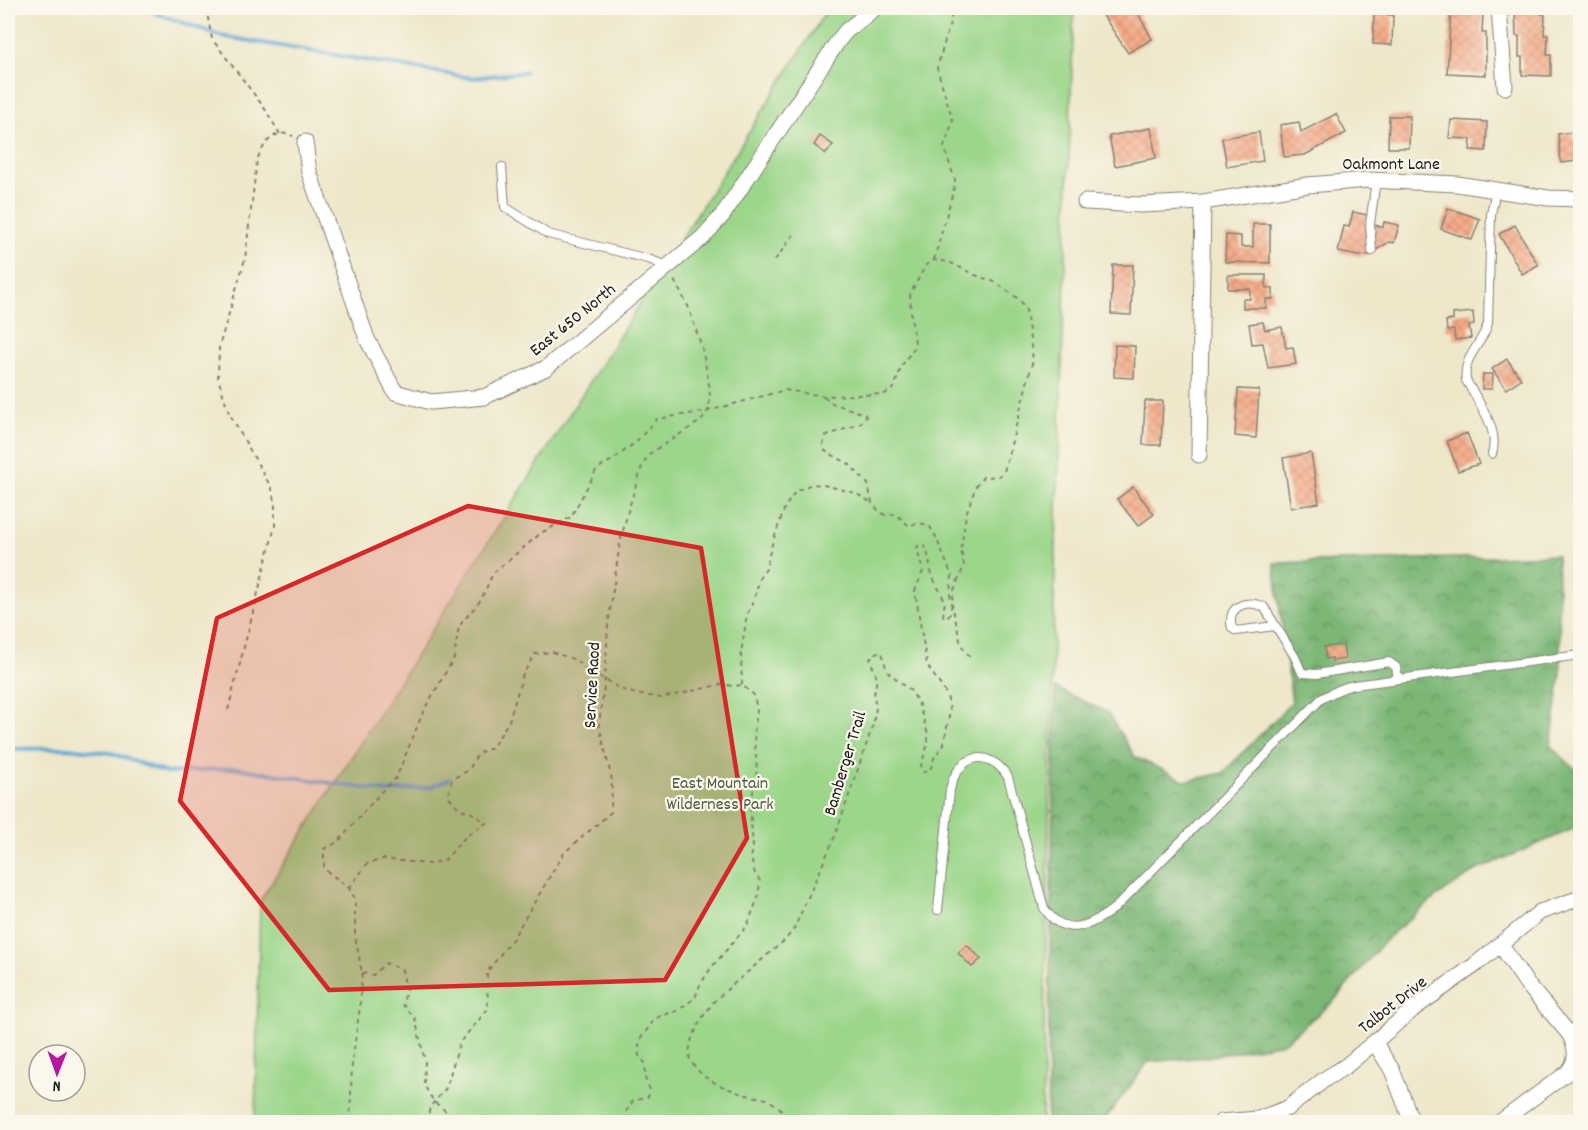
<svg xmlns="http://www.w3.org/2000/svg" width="1588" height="1130" font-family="Dekko,sans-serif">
  <defs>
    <pattern id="forest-crowns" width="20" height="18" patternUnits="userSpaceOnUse" patternTransform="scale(1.5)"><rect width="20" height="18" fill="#7cb776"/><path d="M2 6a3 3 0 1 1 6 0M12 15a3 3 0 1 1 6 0" fill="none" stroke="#659460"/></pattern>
    <pattern id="building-cross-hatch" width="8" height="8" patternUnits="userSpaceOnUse" patternTransform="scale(1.5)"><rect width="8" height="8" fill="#f5a985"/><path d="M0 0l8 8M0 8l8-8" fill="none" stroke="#d19172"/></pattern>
  </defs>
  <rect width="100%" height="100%" fill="#fbf7ec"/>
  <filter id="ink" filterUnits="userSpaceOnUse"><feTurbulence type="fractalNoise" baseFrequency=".0167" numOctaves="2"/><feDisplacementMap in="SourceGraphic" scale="12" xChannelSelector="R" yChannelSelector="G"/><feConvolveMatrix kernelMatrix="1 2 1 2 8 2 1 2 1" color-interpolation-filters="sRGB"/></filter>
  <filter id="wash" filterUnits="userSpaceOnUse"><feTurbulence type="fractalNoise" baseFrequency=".008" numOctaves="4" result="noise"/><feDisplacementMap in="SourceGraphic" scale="24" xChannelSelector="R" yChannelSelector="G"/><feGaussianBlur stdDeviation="1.35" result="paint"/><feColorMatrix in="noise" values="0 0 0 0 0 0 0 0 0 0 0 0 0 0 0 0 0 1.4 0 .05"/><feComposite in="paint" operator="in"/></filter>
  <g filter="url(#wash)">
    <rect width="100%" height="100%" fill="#eee7ca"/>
    <path fill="url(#forest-crowns)" stroke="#4c6a49" stroke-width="1.5" d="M1557 555 1561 673 1551 746 1580 774V826L1477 870 1435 898 1388 937 1333 1002 1283 1043 1207 1057 1148 1062 1103 1122H1047L1055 688 1107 712 1135 757 1186 781 1223 773 1292 702 1274 563Z"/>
    <path fill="#9bd68a" stroke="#5c7953" stroke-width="1.5" d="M828 8H1074L1054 602 1042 1122H255L260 901Z"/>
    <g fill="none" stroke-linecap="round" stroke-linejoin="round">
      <path stroke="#5ba4d2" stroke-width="4" d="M142 8 220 36 472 78 525 72
        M8 749 68 748 111 753 167 773 236 768 388 792 431 787 449 779"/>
    </g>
    <g id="blocks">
      <path fill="url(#building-cross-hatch)" d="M1098 8H1135L1152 39 1128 53Z
        M1451 8H1480V14H1483L1482 33H1486V75L1447 73Z
        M1515 8H1541V14L1545 15 1544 35H1548L1547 55H1551V76L1522 75V57H1519V36H1516Z
        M1374 15H1393L1392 45 1373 44Z
        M1336 114 1346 133 1305 155 1284 157 1280 125 1299 122 1301 132Z
        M1389 116H1410L1409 148H1388Z
        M1451 120 1487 122 1486 151 1470 150 1471 139 1449 138Z
        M1151 128 1156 158 1115 166 1109 136Z
        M1259 132 1263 161 1227 167 1222 138Z
        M1573 132V139H1577V161L1561 163 1558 134Z
        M820 136 833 145 826 154 814 145Z
        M1448 208 1480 219 1472 240 1441 229Z
        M1353 212 1372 216 1370 224 1383 227 1384 222 1399 225 1394 243 1389 242 1368 255 1359 256 1338 252 1344 226 1349 227Z
        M1253 224H1270V263L1225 262 1226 235 1241 236V247H1253Z
        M1515 225 1538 265 1522 274 1499 234Z
        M1113 265H1133L1131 315 1111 314Z
        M1228 275H1266V288H1273V299H1266V308H1243V299H1250V289H1228Z
        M1473 312 1474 325 1469 326 1471 338 1455 340 1454 330 1447 331 1446 321 1453 320V314Z
        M1263 322 1265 330 1282 327 1286 348 1293 347 1296 364 1268 368 1263 343 1252 344 1249 324Z
        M1115 345 1135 346 1134 378 1114 377Z
        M1507 359 1521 379 1506 389 1492 369Z
        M1483 374H1493L1492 389H1482Z
        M1238 389 1259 390 1256 438 1235 436Z
        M1145 401H1163L1161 445H1143Z
        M1467 433 1479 464 1458 471 1447 441Z
        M1311 453 1319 503 1291 508 1283 458Z
        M1133 487 1154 514 1138 526 1117 499Z
        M1343 645 1345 659 1332 661V658L1326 659 1324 647Z
        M967 945 981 959 972 967 958 953Z"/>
    </g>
  </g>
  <g filter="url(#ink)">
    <use href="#blocks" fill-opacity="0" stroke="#858273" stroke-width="1.5"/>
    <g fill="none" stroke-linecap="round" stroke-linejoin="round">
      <defs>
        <path id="lane" d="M502 167 505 207 548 234 648 259 667 266
          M1372 251 1370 224 1376 180
          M1492 454C1500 429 1478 402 1466 380 1462 357 1483 344 1488 323L1491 214 1496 189
          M1275 626 1236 631 1232 628C1226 606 1246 599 1264 607L1295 657 1302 673 1317 674 1389 662 1396 667 1398 679
          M938 910 950 790C957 755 988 746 1008 777L1044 908C1065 940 1093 925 1116 907L1321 699C1332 693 1342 687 1354 685L1580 655"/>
        <path id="street" d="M1499 8 1505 87
          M305 142 309 172 367 339 395 392 431 402 484 397 546 368 702 238 722 216 838 41 846 31 875 8
          M1085 202 1141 205 1203 202 1308 185 1368 180 1457 184 1548 198 1580 199
          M1199 455 1203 202
          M1375 1043 1392 1070 1412 1122
          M1221 1122 1258 1119 1288 1108 1325 1079 1346 1066 1416 1007 1475 965 1540 912 1580 898
          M1500 1122 1567 1073C1578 1061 1577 1050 1570 1035L1527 984 1500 944"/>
      </defs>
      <use href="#lane" stroke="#858273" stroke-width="10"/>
      <use href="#street" stroke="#858273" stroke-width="17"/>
      <path stroke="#858273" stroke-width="2" stroke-dasharray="4.5 4.5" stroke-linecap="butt" d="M206 8 212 39 263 106 280 134
        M775 260 795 233
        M934 260 955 185V180L944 147 953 121 937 68 951 20V15L945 8
        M824 396 832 403 865 414 866 417 861 423 826 436 823 444 825 451 849 464 868 484 872 503 879 511 885 515 896 514 909 526 917 523 924 524 930 527 935 535 952 576 950 595 961 645 972 660
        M742 685 741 654 747 614 754 600 760 577 766 569 771 547 785 507 796 491 812 484 824 485 855 493 872 503
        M228 710 275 526V506L272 489 229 413 218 378 219 347 245 259 257 160C263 145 274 127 293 136
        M349 888 367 864 383 859 428 864 445 860 466 836 486 823 472 813 460 809 448 796 452 779 469 770 478 753 492 748 509 721 523 674 535 654 552 652 576 660 590 674 605 679 620 689 636 694 662 698 722 684 732 686 742 685 754 695 757 711 754 734 757 771 750 807 753 847 751 858 755 874 760 881 758 898 747 926 711 968 700 985 695 998 677 1011 660 1016 654 1020 641 1038 639 1045V1056L645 1063V1078L650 1090 648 1097 633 1101 627 1110 625 1120 627 1122
        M362 973 373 975 386 963 402 970 406 989 403 1005 415 1018 425 1061 424 1085 434 1102 451 1115 455 1122
        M350 1122 352 1063 360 1006 362 973 355 936V899L349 888 324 869V849L338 842 382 791 396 778 424 710 454 658 459 626 481 600 493 573 541 533 571 517 597 469 614 459 637 441 657 419 708 411 785 390 824 396 885 394 894 388 902 365 914 348 915 343 912 324 910 294 926 265 934 260 949 262 975 275 995 282 1020 300 1026 310 1033 360 1004 472 999 476 983 477 976 486 966 514 961 550 964 566 954 590 950 614 947 617 943 616 945 601 932 576 927 550 924 545 918 546 917 549 923 571 915 591 927 665 947 695 950 711 944 744 934 758 930 771 923 772 921 765 928 744V734L918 702 911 691 887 671 882 652 874 653 870 659 877 678 874 695 876 708 873 725 835 836 794 929 785 940 716 999 701 1019 691 1041 689 1053 690 1061 702 1075 717 1084 742 1094 767 1099 779 1107 792 1122
        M427 1122 430 1107 446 1088 460 1042 488 1009 487 972 513 938 564 853 611 812 612 780 599 725 605 679 608 625 620 543 628 511 642 466 649 454 702 420 708 411 710 397 709 383 702 348 688 306 674 280"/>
      <use href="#lane" stroke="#fff" stroke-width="8"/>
      <use href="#street" stroke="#fff" stroke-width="15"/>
    </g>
  </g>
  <path fill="#d62828" fill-opacity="0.2" stroke="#d62828" stroke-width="4.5" stroke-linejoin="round" d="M468 506 701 548 747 838 665 980 329 990 180 801 217 618Z"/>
  <g text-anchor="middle" stroke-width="4.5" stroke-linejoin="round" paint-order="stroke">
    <g font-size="18" fill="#1c1c1c" stroke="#fbf7ec">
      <text x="1391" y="169">Oakmont Lane</text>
      <text transform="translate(572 319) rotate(-39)" y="6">East 650 North</text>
      <text transform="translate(591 685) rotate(-87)" y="6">Service Raod</text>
      <text transform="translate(844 763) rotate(-73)" y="6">Bamberger Trail</text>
      <text transform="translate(1392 1004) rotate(-38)" y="6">Talbot Drive</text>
    </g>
    <g font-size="18" fill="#485d42" stroke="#fbf7ec">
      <text x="720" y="788">East Mountain<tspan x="720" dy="21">Wilderness Park</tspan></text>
    </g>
  </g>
  <rect width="1588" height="1130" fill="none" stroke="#fbf7ec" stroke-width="30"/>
  <g transform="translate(57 1073) rotate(181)"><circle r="28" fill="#fbf7ec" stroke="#a29f99" stroke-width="1.5"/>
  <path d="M0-4.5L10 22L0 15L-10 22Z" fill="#b5179e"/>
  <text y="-9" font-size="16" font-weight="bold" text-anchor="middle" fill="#1c1c1c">N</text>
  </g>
</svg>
